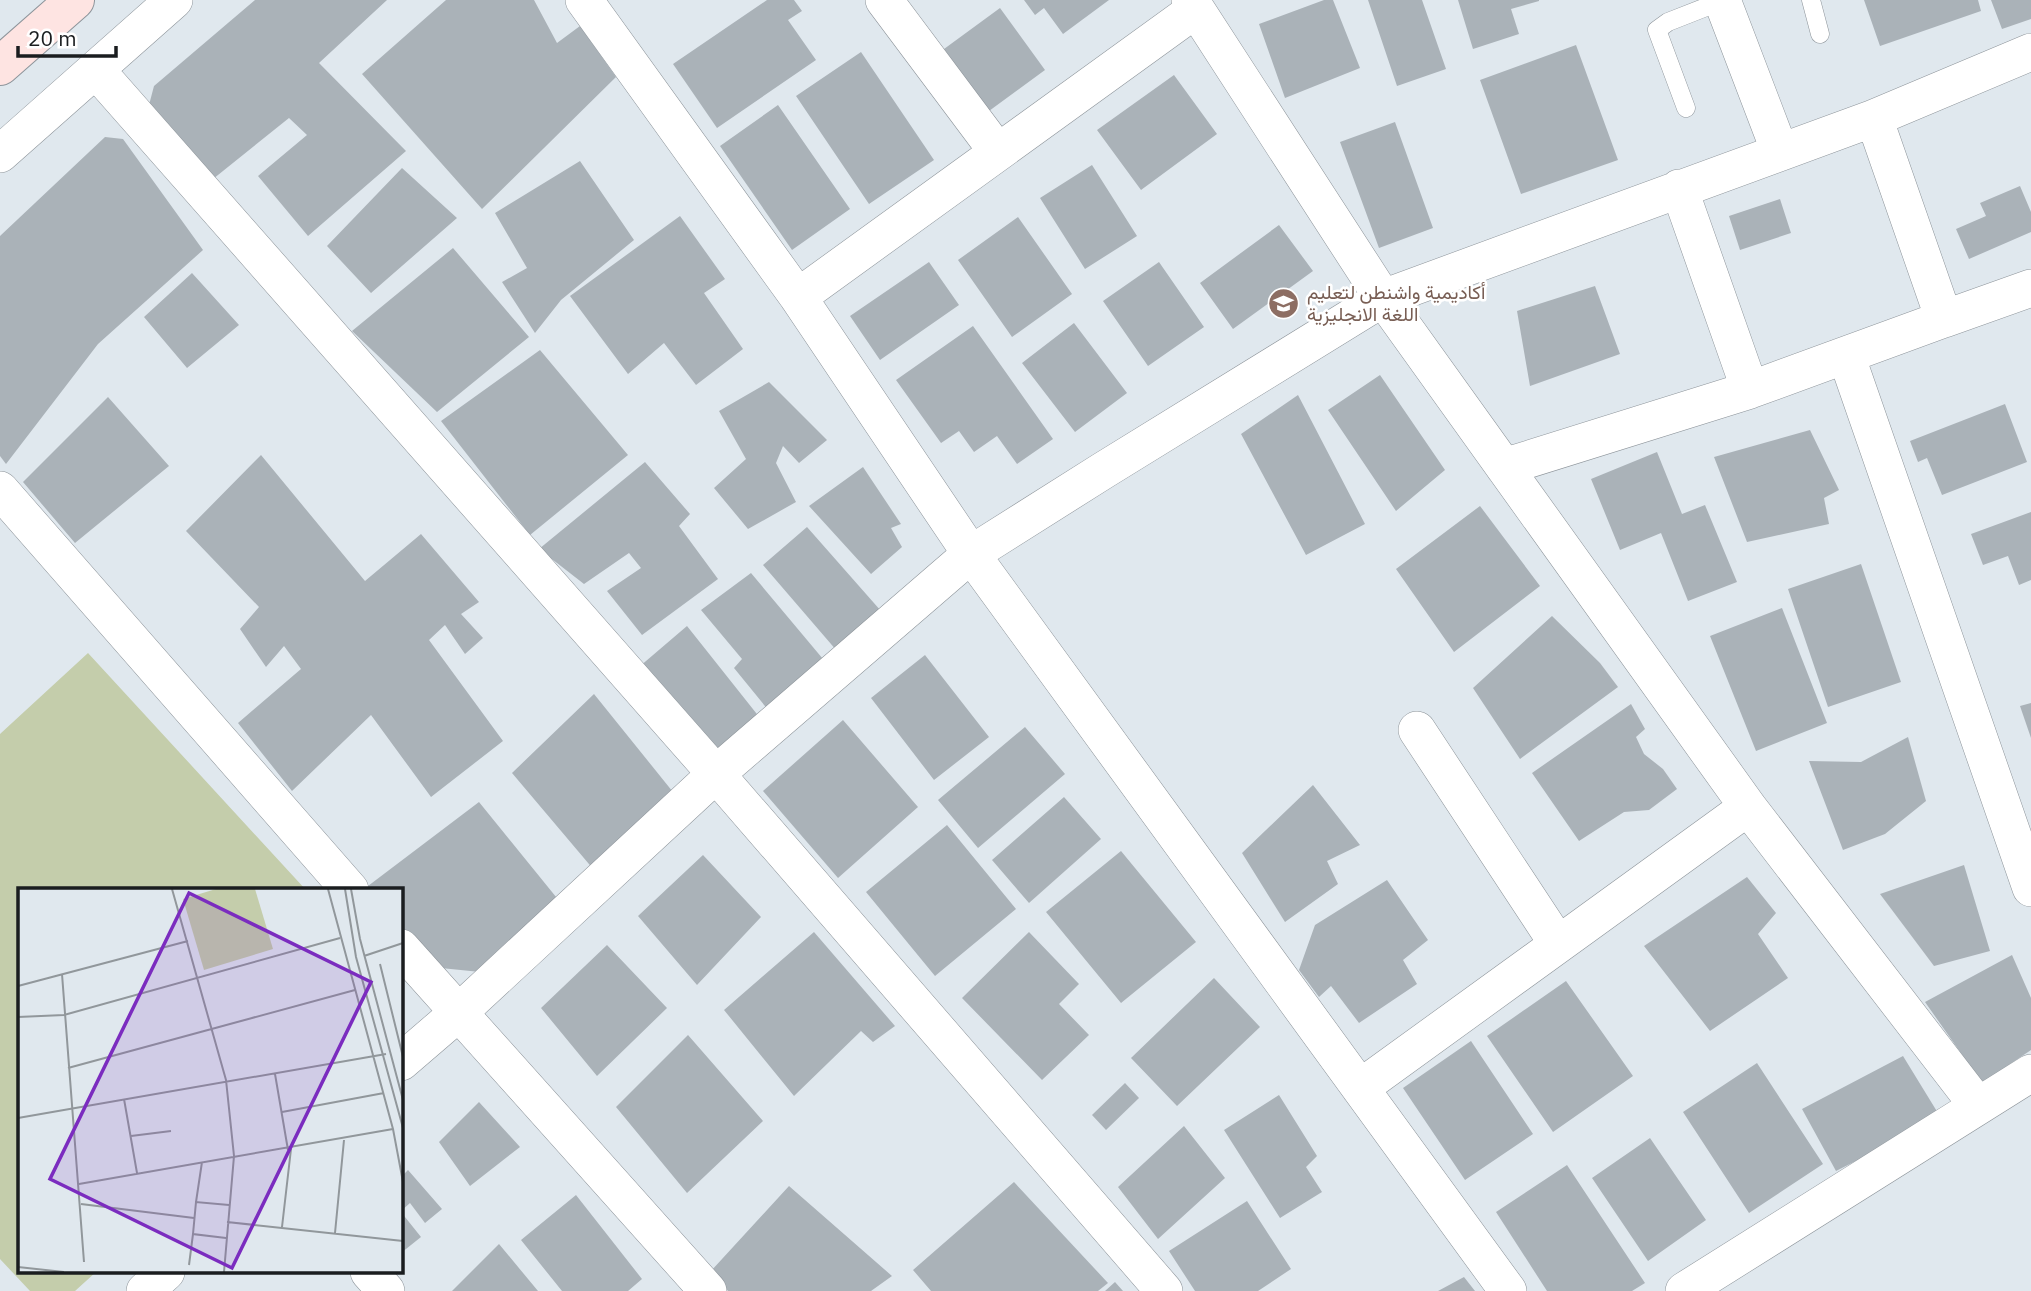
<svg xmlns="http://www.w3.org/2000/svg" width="2031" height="1291" font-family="'IBM Plex Sans',Vazirmatn,sans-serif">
  <rect width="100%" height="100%" fill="#e0e8ee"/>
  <path fill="#c4cdab" d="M88 653 306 890H19V1272H96L75 1291H30L0 1259V734Z"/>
  <path fill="#aab2b8" d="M255 0H387L319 63 406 151 308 236 258 176 307 135 289 118 213 179 149 105 154 86Z
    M446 0H534L557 43 580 26 616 77 482 209 362 74Z
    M767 0H794L802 11 788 20 816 60 717 128 673 64Z
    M1024 0H1109L1063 34 1044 8 1035 15Z
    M1324 0H1333L1360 68 1285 98 1259 24Z
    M1368 0H1422L1446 69 1397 86Z
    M1458 0H1539V1L1511 9 1519 34 1473 49Z
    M1864 0H1978L1981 11 1880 46Z
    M1991 0H2031V19L2002 29Z
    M1000 8 1045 70 989 111 944 49Z
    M1576 45 1618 160 1521 194 1480 80Z
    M861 52 934 160 869 204 796 96Z
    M1174 75 1217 134 1141 190 1097 130Z
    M778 105 850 209 792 250 720 146Z
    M1395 122 1433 228 1379 248 1340 142Z
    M105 137 123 139 203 250 98 344 6 464 0 456V236Z
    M580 161 634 240 561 300 535 333 502 282 527 268 495 213Z
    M1092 165 1137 236 1085 269 1040 198Z
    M402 168 457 218 371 293 327 246Z
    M2020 186 2031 212V232L1969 259 1956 229 1986 216 1980 203Z
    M1780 199 1791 233 1740 250 1729 216Z
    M680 216 725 279 704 293 743 349 696 385 664 343 628 374 570 296Z
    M1018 217 1072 294 1012 337 958 260Z
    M1279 225 1313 271 1233 329 1200 283Z
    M453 248 529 337 437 412 352 331Z
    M929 262 959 305 880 360 850 316Z
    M1159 262 1204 327 1148 366 1103 301Z
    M192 273 239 325 187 368 144 317Z
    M1595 286 1620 354 1530 386 1517 311Z
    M1074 323 1127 393 1075 432 1022 363Z
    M973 326 1053 439 1017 464 997 436 974 452 959 431 941 443 896 380Z
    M540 350 628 455 530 535 441 421Z
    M1380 375 1445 470 1396 511 1328 410Z
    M769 382 827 440 799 463 783 446 776 463 796 502 748 529 714 488 746 459 719 411Z
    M1298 395 1365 524 1306 555 1241 434Z
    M108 397 169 466 75 543 23 482Z
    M2005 404 2027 462 1942 495 1927 458 1918 462 1910 441Z
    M1810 430 1839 490 1824 498 1829 524 1747 542 1714 457Z
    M1657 452 1682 514 1705 505 1737 582 1688 601 1661 533 1620 550 1591 479Z
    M261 455 365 581 421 534 479 602 461 614 483 638 465 654 445 625 429 640 503 741 431 797 371 715 292 791 238 723 301 669 284 646 266 667 240 629 259 607 186 531Z
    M645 462 690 514 679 526 718 579 642 635 607 591 641 568 629 553 584 584 539 549Z
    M863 467 901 524 891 528 902 547 871 574 809 506Z
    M1480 506 1540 586 1454 652 1396 569Z
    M2031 512V580L2019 585 2008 556 1983 565 1971 534Z
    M807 527 881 611 837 651 763 565Z
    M1861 564 1901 682 1828 707 1788 589Z
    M751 573 828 665 769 711 734 668 742 659 701 610Z
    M1782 608 1827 723 1756 751 1710 636Z
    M1552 616 1600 663 1618 687 1520 759 1473 688Z
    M687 626 764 723 715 753 639 667Z
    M925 655 989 737 934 780 871 698Z
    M594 694 677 797 594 870 512 773Z
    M2031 703V738L2020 706Z
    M1631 704 1645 729 1636 737 1644 754 1663 769 1677 789 1649 810 1624 812 1579 841 1532 773Z
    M843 720 918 807 838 878 763 791Z
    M1025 727 1065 774 978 848 938 800Z
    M1908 737 1926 801 1885 834 1843 850 1809 761 1861 762Z
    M1313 785 1360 845 1327 861 1338 884 1285 922 1242 853Z
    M1064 797 1101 839 1029 903 992 860Z
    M479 802 565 908 500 974 431 967 401 928V890H371L368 886Z
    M947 825 1016 909 935 976 866 892Z
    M1121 851 1196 942 1121 1003 1046 912Z
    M703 855 761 917 697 985 638 916Z
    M1964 865 1990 951 1934 966 1880 894Z
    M1747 877 1776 913 1758 934 1788 978 1710 1031 1644 946Z
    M1387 880 1428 940 1403 960 1417 984 1359 1023 1331 986 1319 997 1299 970 1315 925Z
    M814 932 895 1026 873 1042 861 1031 794 1096 724 1010Z
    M1029 932 1079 984 1059 1004 1089 1035 1042 1080 962 998Z
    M607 945 667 1008 597 1076 541 1008Z
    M2012 955 2031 998V1050L1982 1083 1925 1002Z
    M1214 978 1260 1027 1177 1106 1131 1058Z
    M1566 981 1633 1076 1553 1132 1487 1036Z
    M688 1035 763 1121 687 1193 616 1107Z
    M1471 1041 1533 1134 1465 1180 1403 1088Z
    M1903 1056 1941 1118 1836 1171 1802 1109Z
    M1757 1063 1823 1164 1749 1213 1683 1112Z
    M1125 1083 1139 1098 1106 1130 1092 1115Z
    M1279 1095 1317 1156 1306 1167 1322 1192 1280 1218 1224 1130Z
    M479 1102 520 1147 470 1186 439 1142Z
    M1184 1126 1225 1178 1158 1239 1118 1187Z
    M1650 1138 1706 1220 1648 1261 1592 1178Z
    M1567 1165 1645 1283 1632 1291H1547L1496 1212Z
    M408 1170 442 1209 425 1223 410 1203 401 1211V1177Z
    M1014 1182 1108 1283 1098 1291H931L913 1270Z
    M789 1186 892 1276 871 1291H728L711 1271Z
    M576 1195 642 1279 628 1291H562L521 1240Z
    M1247 1201 1291 1269 1258 1291H1195L1169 1251Z
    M401 1212 421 1237 401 1253Z
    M499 1244 538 1291H452Z
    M1464 1277 1475 1291H1438Z
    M1115 1282 1123 1291H1105Z"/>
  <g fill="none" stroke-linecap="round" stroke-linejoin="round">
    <defs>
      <path id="service" d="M1811 0 1820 34
        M1686 108 1657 30 1668 22 1724 0"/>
      <path id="minor" d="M584 0 798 297 971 554 1508 1291
        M884 0 997 151
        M1190 0 1383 298 1748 807 1978 1106
        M1722 0 1780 152
        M96 70 716 774 1164 1291
        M0 154 174 0
        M1679 188 1750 390 1944 319 1874 118
        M798 297 1196 9
        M1944 319 2031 288
        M1846 355 2031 888
        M1504 467 1750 390
        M0 490 350 890
        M1417 730 1558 944
        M401 948 708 1291
        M401 1062 458 1013 716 774 971 554 1104 470 1383 298 1874 118 2031 52
        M1360 1088 1748 807
        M369 1272 386 1291
        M145 1291 166 1272
        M1684 1291 2031 1073"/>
      <path id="secondary" d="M0 66 75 0"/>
    </defs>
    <use href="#service" stroke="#8d949a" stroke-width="19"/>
    <use href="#minor" stroke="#8d949a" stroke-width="38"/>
    <use href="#secondary" stroke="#8d949a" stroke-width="40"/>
    <use href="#service" stroke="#fff" stroke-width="18"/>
    <use href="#minor" stroke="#fff" stroke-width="37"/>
    <use href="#secondary" stroke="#fee4e2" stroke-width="38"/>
  </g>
  <defs>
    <symbol id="university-disc" viewBox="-11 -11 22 22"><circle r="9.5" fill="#8d6e63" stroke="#fff"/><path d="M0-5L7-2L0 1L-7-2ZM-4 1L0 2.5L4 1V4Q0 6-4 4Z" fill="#fff"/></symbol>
  </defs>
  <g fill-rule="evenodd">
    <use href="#university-disc" x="1266" y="286" width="35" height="35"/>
  </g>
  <g text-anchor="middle" stroke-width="5" stroke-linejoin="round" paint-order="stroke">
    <g font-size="19" fill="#785e54" stroke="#fff" text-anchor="start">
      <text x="1307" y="299">أكاديمية واشنطن لتعليم<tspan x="1307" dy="22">اللغة الانجليزية</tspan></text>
    </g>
  </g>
  <g transform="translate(18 888)">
    <rect width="385" height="385" fill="#e0e8ee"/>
    <path d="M198 1H237L255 61 186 82 165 11Z" fill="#c4cdab"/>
    <path fill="none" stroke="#91979b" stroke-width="2" d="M154 1 208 192 216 268 206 384M310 1 375 241 385 294M327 1 338 69 385 240M333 1 342 51 385 212M346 68 385 55M362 76 385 169M44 86 66 374M0 98 170 53M0 129 46 127 322 50M50 180 337 102M257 186 270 262M106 211 119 285M264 224 366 205M0 230 368 166M113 248 153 243M61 296 375 241M178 314 184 274M63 316 176 330M209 334 385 353M264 339 273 261M317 345 326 252M208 350 175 346 178 314 211 317M171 377 175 346M0 379 46 384"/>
    <path fill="#7b2cbf" fill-opacity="0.15" stroke="#7b2cbf" stroke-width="3.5" d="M171 5 353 94 214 380 32 291Z"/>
    <rect width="385" height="385" fill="none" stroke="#1a1d1f" stroke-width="3.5"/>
  </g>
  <path d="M18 46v10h98v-10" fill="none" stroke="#1a1d1f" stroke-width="3.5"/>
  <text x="28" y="46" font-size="21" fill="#1a1d1f" stroke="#ffffff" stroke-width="5" paint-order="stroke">20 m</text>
</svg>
